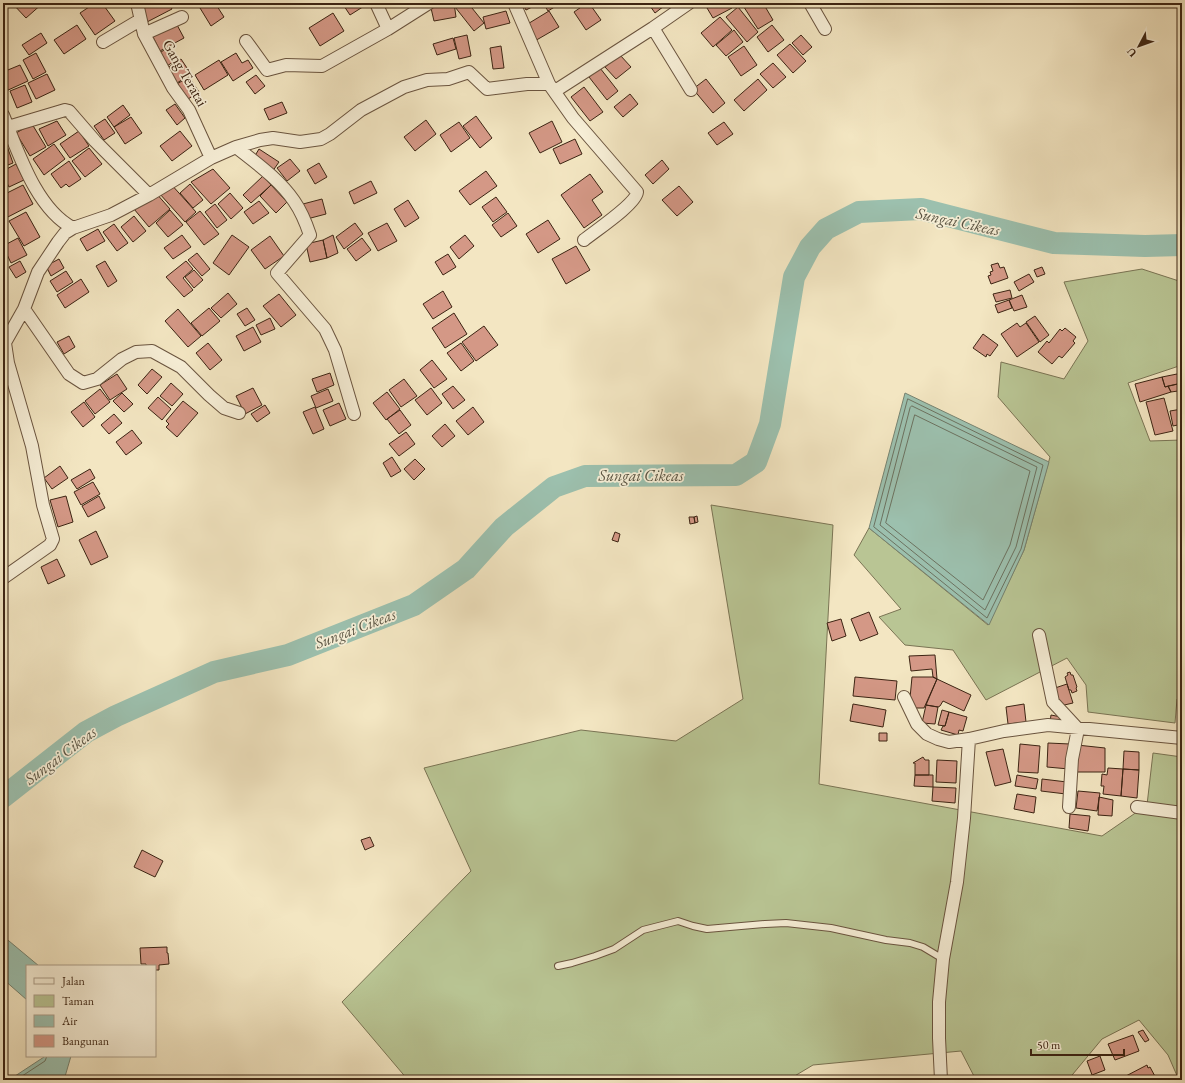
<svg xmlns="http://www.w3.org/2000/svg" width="1185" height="1083" font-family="'EB Garamond',serif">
  <rect width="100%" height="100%" fill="#f3e6c2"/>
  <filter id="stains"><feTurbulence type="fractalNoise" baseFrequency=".005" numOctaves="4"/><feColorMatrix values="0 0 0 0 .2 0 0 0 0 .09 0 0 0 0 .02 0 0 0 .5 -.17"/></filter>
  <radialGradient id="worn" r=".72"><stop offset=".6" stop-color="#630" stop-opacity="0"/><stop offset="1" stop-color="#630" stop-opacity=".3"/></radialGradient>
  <path fill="#b9c594" stroke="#7a7454" d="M1142 269 1182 282V365L1128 383 1150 441 1182 440V698L1177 699 1175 723 1088 712 1086 685 1067 658 986 700 953 650 905 645 879 617 901 609 854 555 869 528 988 625 1024 550 1050 457 998 397 1001 362 1064 379 1088 341 1064 282Z
    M711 505 833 525 819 784 1102 836 1147 805 1153 753 1182 757V1075L1178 1078 1168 1055 1139 1020 1102 1039 1068 1080H976L961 1051 813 1065 788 1080H408L342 1002 471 871 424 768 581 730 676 741 743 699Z"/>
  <path fill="#9cc0ae" stroke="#768270" d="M905 393 1049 462 1024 550 989 625 869 528Z
    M3 936 39 966H27V1000L3 979Z
    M44 1056H71L64 1080H9L44 1057Z"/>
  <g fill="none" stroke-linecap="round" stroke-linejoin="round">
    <path stroke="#6c7260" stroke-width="1" d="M908 399 1043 465 1021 549 987 618 874 527Z
      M912 406 1037 467 1016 547 985 610 880 525 910 408Z
      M915 415 1030 471 1010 545 983 600 886 523Z
      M16 1080 45 1061 47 1056"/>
    <path stroke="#9cc0ae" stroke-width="22" d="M3 797 86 732 116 716 214 672 288 655 414 605 466 569 504 527 554 487 585 476 736 475 756 462 770 424 794 277 810 247 826 229 859 212 921 209 1054 243 1145 246 1182 245"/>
  </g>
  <path fill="#d49886" stroke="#3c2413" d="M12 3H43L26 18Z
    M95 3H102L115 21 95 35 80 13Z
    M153 3H169L172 9 147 22 141 9Z
    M208 3H215L224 17 211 26 200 8Z
    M342 3H369L350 15Z
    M454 3 456 17 434 21 431 8Z
    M459 3H468L484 23 474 31 455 7Z
    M522 3H535L536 5 526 10Z
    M543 3H561L548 11Z
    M587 3H589L601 20 586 30 574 12Z
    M648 3H668L655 13Z
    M704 3H729L732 8 713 18Z
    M732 3H742L734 7Z
    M744 3H763L773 20 758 29 742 4Z
    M768 3H779L770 7Z
    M738 7 758 32 747 42 726 17Z
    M506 11 510 23 486 29 483 17Z
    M549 11 559 27 533 42 526 25Z
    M333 13 344 31 320 46 309 28Z
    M720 17 732 30 713 47 701 33Z
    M176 23 184 38 160 51 152 35Z
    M77 25 86 39 64 54 54 40Z
    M772 25 784 40 768 52 757 37Z
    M734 30 743 42 726 56 716 45Z
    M41 33 47 43 29 55 22 45Z
    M467 35 471 56 459 59 454 38Z
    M801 35 812 47 803 55 792 43Z
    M453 38 456 49 437 55 433 44Z
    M790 44 806 61 793 73 777 55Z
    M501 46 504 68 493 69 490 48Z
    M744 46 757 65 741 76 728 57Z
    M167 48 176 60 167 66 158 54Z
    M36 53 46 72 33 79 23 60Z
    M236 53 242 63 248 60 253 68 233 81 221 62Z
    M620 55 631 67 616 79 605 67Z
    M181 59 191 74 177 83 167 68Z
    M219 60 228 75 204 90 195 75Z
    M773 63 786 77 773 88 760 74Z
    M20 65 28 81 6 91 3 83V72Z
    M600 68 618 91 607 100 589 77Z
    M47 74 55 90 36 99 28 83Z
    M256 75 265 86 255 94 246 82Z
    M189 77 199 92 185 101 175 85Z
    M706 79 725 103 713 113 693 89Z
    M758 79 767 90 744 111 734 100Z
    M25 85 32 102 17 108 10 91Z
    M584 87 603 112 590 121 571 97Z
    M630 94 638 104 623 117 614 107Z
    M282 102 287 113 269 120 264 109Z
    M175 104 185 118 177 125 166 110Z
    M123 105 130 115 114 127 107 117Z
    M476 116 492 138 480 148 463 126Z
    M131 117 142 133 125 144 114 127Z
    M105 119 115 133 104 140 94 126Z
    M426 120 436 134 415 151 404 137Z
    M57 121 66 135 48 146 39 129Z
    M552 121 562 142 540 153 529 133Z
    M459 122 470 138 451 152 440 135Z
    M724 122 733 134 717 145 708 133Z
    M32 124 46 147 30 156 16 133Z
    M79 131 89 146 70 158 60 144Z
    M180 131 192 146 172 161 160 146Z
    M575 139 582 154 560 164 553 149Z
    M54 144 65 159 44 175 33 159Z
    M7 146 13 163 3 167V148Z
    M89 148 102 164 85 177 72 161Z
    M259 149 279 162 272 172 253 159Z
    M290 159 300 171 287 181 277 168Z
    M662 160 669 169 653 184 645 175Z
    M69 161 81 179 69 187 66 184 61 188 51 174Z
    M319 163 327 177 315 184 307 170Z
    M16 164 24 180 9 187 3 175V171Z
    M213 169 230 188 211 204 191 182Z
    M486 171 497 186 470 205 459 191Z
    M590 174 603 192 592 200 602 215 584 228 561 195Z
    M263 176 271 185 251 203 243 195Z
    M371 181 377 193 354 204 349 192Z
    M170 183 196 212 185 222 159 193Z
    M190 184 203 200 193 208 180 193Z
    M23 185 33 204 4 219 3 195Z
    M271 185 287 202 276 213 260 196Z
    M679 186 693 202 677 216 662 200Z
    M155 192 170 209 149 227 134 209Z
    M230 193 243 208 231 219 218 204Z
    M496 197 507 212 493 222 482 207Z
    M322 199 326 214 307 219 303 204Z
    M408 200 419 218 405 227 394 209Z
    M259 201 269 213 253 224 244 212Z
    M215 204 227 220 217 228 205 212Z
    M170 210 183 225 168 237 156 223Z
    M200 211 219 234 204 245 186 222Z
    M26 212 40 237 24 246 9 221Z
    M508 213 517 226 501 237 492 225Z
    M134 216 146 231 133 242 121 227Z
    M548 220 560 239 538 253 526 234Z
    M355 223 363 234 344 249 336 237Z
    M387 223 397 241 378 251 368 233Z
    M114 224 128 243 117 251 103 232Z
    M98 229 105 241 87 251 80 239Z
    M182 235 191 247 173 259 164 248Z
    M232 235 249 247 229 275 213 263Z
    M333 235 338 253 327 258 323 240Z
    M465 235 474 246 459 259 450 247Z
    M270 236 284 256 265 269 251 250Z
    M18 238 27 255 11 263 3 246Z
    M362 238 371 250 356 261 347 249Z
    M323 240 327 258 310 262 306 244Z
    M576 246 590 270 566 284 552 259Z
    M197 253 210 269 202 276 188 260Z
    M448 254 456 267 443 275 435 262Z
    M59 259 64 268 51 276 46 266Z
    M20 261 26 272 16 278 9 267Z
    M105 261 117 281 108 287 96 266Z
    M186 261 193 269 183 278 193 290 184 297 166 277Z
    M998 263 1000 268 1004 267 1008 278 991 284 988 276 991 275 990 272 993 271 991 265Z
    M1042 267 1045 274 1037 277 1034 270Z
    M194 270 203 280 194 288 185 277Z
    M66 271 73 282 57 292 50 281Z
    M1029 274 1034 282 1019 291 1014 282Z
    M81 279 89 292 65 308 57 295Z
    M1010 290 1012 298 996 302 993 294Z
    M443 291 452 307 433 319 423 304Z
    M228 293 237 304 221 318 211 308Z
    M279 294 296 315 281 327 263 306Z
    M1022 295 1027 307 1014 311 1009 300Z
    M1009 300 1012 308 998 313 995 305Z
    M209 308 220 321 202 336 191 323Z
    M247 308 255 320 245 326 237 314Z
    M178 309 201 336 188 347 165 321Z
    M454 313 467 334 445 348 432 328Z
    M1035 316 1049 335 1040 342 1026 322Z
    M270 318 275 329 261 335 256 325Z
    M1017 323 1020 327 1026 323 1039 342 1017 357 1001 334Z
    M484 326 498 345 476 361 462 342Z
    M253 327 261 342 244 351 236 336Z
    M1065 328 1076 337 1073 341 1075 343 1062 358 1059 356 1052 364 1038 352 1047 341 1049 343 1060 329 1062 331Z
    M983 334 998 345 990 356 987 354 986 357 973 348Z
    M69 336 75 347 64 354 57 342Z
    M208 343 222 360 210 370 196 353Z
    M461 343 474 361 461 371 447 353Z
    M432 360 447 379 434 388 420 370Z
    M152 369 162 377 147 394 138 385Z
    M330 373 334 385 317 392 312 379Z
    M1182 373V383L1165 387 1162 377Z
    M117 374 127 389 110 400 100 385Z
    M1162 377 1165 387 1168 386 1171 392 1140 402 1135 384Z
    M404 379 417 396 401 407 389 390Z
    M171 383 183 394 172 406 160 396Z
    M1182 383V395H1178V391L1171 392 1168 386Z
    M453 386 465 400 453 409 442 394Z
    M253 388 262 405 245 414 236 396Z
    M431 388 442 403 427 415 415 400Z
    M100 389 110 402 95 414 85 401Z
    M328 389 333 401 316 408 311 396Z
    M387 392 400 409 386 420 373 403Z
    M122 393 133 404 124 412 113 401Z
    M158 397 171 409 162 420 148 408Z
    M1164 398 1173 431 1155 435 1146 402Z
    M183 401 198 413 177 437 166 427 169 424 166 421Z
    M84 402 95 417 83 427 71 412Z
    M339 403 346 419 330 426 323 410Z
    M265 405 270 413 257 422 251 414Z
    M315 407 324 429 313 434 303 412Z
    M473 407 484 422 468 435 456 421Z
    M1182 409V424L1173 426 1170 411Z
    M400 410 411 425 399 434 387 419Z
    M114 414 122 423 109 434 101 425Z
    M445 424 455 436 442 447 432 436Z
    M132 430 142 443 126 455 116 442Z
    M406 432 415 444 399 456 389 444Z
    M392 457 401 471 391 477 383 463Z
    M415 459 425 469 414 480 404 469Z
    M60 466 68 478 52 489 44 478Z
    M90 469 95 478 77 489 71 480Z
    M93 482 100 494 81 505 74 492Z
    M66 496 73 522 58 527 50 500Z
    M99 496 105 508 88 517 82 506Z
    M697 516 698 522 695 523 694 517Z
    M689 517H694L695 523 690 524Z
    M96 531 108 557 91 565 79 540Z
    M615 532 620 534 618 542 612 540Z
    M57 559 65 576 48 584 41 567Z
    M869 612 878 634 860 641 851 619Z
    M841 619 846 636 832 641 827 623Z
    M935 655 937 679 933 677 932 669 911 671 909 656Z
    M1070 672 1071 675H1073L1077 687 1076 688 1077 691 1072 693 1071 690H1069L1065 677 1068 675 1067 673Z
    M855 677 897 681 895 700 853 696Z
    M912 677H933L937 679 924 708H915L910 698Z
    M937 679 971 695 964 711 943 701 940 706 938 707 926 705Z
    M1067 684 1073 703 1060 706 1055 688Z
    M853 704 886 710 883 727 850 721Z
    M1024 704 1026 722 1008 724 1006 707Z
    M926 705 938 707 935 724 922 723Z
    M942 710 949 712 945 726 938 725Z
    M949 712 967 717 963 731 959 730 958 735 941 730 943 726H945Z
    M1051 715 1061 717 1060 723 1050 722Z
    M879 733H887V741H879Z
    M1048 743 1070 744 1069 769 1047 767Z
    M1020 744 1040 746 1038 773 1018 772Z
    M1077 745 1105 748V772H1075Z
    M1003 749 1011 782 995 786 986 752Z
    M1124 751 1139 752V770L1123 769Z
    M923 757 925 760H929V775H915V763H913Z
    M937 760 957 761 956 783 936 782Z
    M1108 768 1123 769 1121 796 1103 794 1104 786H1101L1102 774 1107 775Z
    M1123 769 1139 770 1137 798 1121 796Z
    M915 775H933V787L914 786Z
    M1017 775 1038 779 1036 789 1015 786Z
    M1042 779 1067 782 1066 794 1041 791Z
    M933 787 956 788 955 803 932 801Z
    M1078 791 1100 793 1097 811 1076 808Z
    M1017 794 1036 797 1034 813 1014 809Z
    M1099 797 1113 800 1112 816 1098 815Z
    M1070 814 1090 816 1088 831 1069 828Z
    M370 837 374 846 365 850 361 840Z
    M142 850 163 861 155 877 134 867Z
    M167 947V953H168L169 964 159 965V970H155V966H146V964H141L140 948Z
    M1143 1030 1149 1040 1145 1042 1138 1032Z
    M1133 1035 1139 1051 1115 1060 1108 1044Z
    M1100 1056 1105 1070 1092 1075 1087 1061Z
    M1147 1065 1148 1068 1150 1067 1157 1080H1125L1124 1077Z"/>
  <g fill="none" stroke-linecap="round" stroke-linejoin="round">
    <defs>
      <path id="service" d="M558 966 572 963 595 956 614 949 643 930 678 921 693 926 707 929 765 924 786 923 831 928 886 940 910 943 923 947 943 959"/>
      <path id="minor" d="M137 3 144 34 173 88 189 110 211 158
        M376 3 388 29 429 3
        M514 3 549 84
        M810 3 825 29
        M653 28 691 90
        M144 34 182 17
        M246 41 267 70 286 65 322 66 388 29
        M103 42 140 20
        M555 91 653 28 689 3
        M3 115C18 151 36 209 73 228
        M8 127 65 110 69 111 95 141 149 195
        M236 147C256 163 279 179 294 201 301 211 306 223 310 235L277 273 325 329 335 350 354 414
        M24 309 69 374 83 383 97 379 122 359 136 352 152 351 181 367 209 395 224 408 239 413
        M3 346 24 309 38 272 58 242 65 233 73 228 111 215 149 195 211 158 236 147 260 140 273 138 300 142 321 139 330 134 361 110 404 87 427 80 448 79 469 72 487 89 527 84H549L573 118 637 192C636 204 595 231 584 240
        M3 578 50 545 53 539 43 505 32 446 8 363 5 343
        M1039 635 1053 702 1078 729 1072 759 1069 807
        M904 697 917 724 927 734 938 739 949 742 969 739 1004 731 1048 725 1182 738
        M1137 807 1182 813
        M941 1080 939 1038V1002L943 959 957 882 964 818 969 739"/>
    </defs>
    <use href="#service" stroke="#6a543f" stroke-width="8"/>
    <use href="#minor" stroke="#6a543f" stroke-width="14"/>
    <use href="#service" stroke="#f7efd7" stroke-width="6"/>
    <use href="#minor" stroke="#f7efd7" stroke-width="12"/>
  </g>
  <g text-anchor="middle" stroke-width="3.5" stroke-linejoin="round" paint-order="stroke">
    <g font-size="15" fill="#3c2413" stroke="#f7efd7">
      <text transform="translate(185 73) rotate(60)" y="5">Gang Teratai</text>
    </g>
    <g font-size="16" font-style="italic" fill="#595342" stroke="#f7efd7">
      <text transform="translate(958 221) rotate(12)" y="6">Sungai Cikeas</text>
      <text x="641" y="481">Sungai Cikeas</text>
      <text transform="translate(355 628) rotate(-21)" y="6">Sungai Cikeas</text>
      <text transform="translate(60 755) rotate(-37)" y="6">Sungai Cikeas</text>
    </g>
  </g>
  <rect width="1185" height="1083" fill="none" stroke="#f3e6c2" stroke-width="16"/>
  <rect x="4" y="4" width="1177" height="1075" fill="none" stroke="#3c2413" stroke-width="2"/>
  <rect x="8" y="8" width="1169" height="1067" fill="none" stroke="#3c2413"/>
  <rect x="26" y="965" width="130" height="92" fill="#f7efd7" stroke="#ac9e89"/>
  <rect x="34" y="978" width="20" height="6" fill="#f7efd7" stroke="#ac9e89"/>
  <text x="62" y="985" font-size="12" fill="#3c2413">Jalan</text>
  <rect x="34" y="995" width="20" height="12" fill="#b9c594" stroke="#ac9e89"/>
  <text x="62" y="1005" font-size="12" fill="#3c2413">Taman</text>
  <rect x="34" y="1015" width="20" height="12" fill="#9cc0ae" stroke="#ac9e89"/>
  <text x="62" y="1025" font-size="12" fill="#3c2413">Air</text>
  <rect x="34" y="1035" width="20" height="12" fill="#d49886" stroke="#ac9e89"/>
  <text x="62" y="1045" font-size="12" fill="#3c2413">Bangunan</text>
  <g transform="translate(1139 46) rotate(229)" stroke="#f7efd7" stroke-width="3" paint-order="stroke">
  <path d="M0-3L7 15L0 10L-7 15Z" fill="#3c2413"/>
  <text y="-6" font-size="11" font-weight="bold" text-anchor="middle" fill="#3c2413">U</text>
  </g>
  <path d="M1031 1049v6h93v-6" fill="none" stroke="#3c2413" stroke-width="2"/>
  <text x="1037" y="1049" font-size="12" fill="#3c2413" stroke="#f7efd7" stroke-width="3" paint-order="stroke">50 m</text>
  <rect width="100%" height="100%" filter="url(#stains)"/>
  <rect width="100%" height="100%" fill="url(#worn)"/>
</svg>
